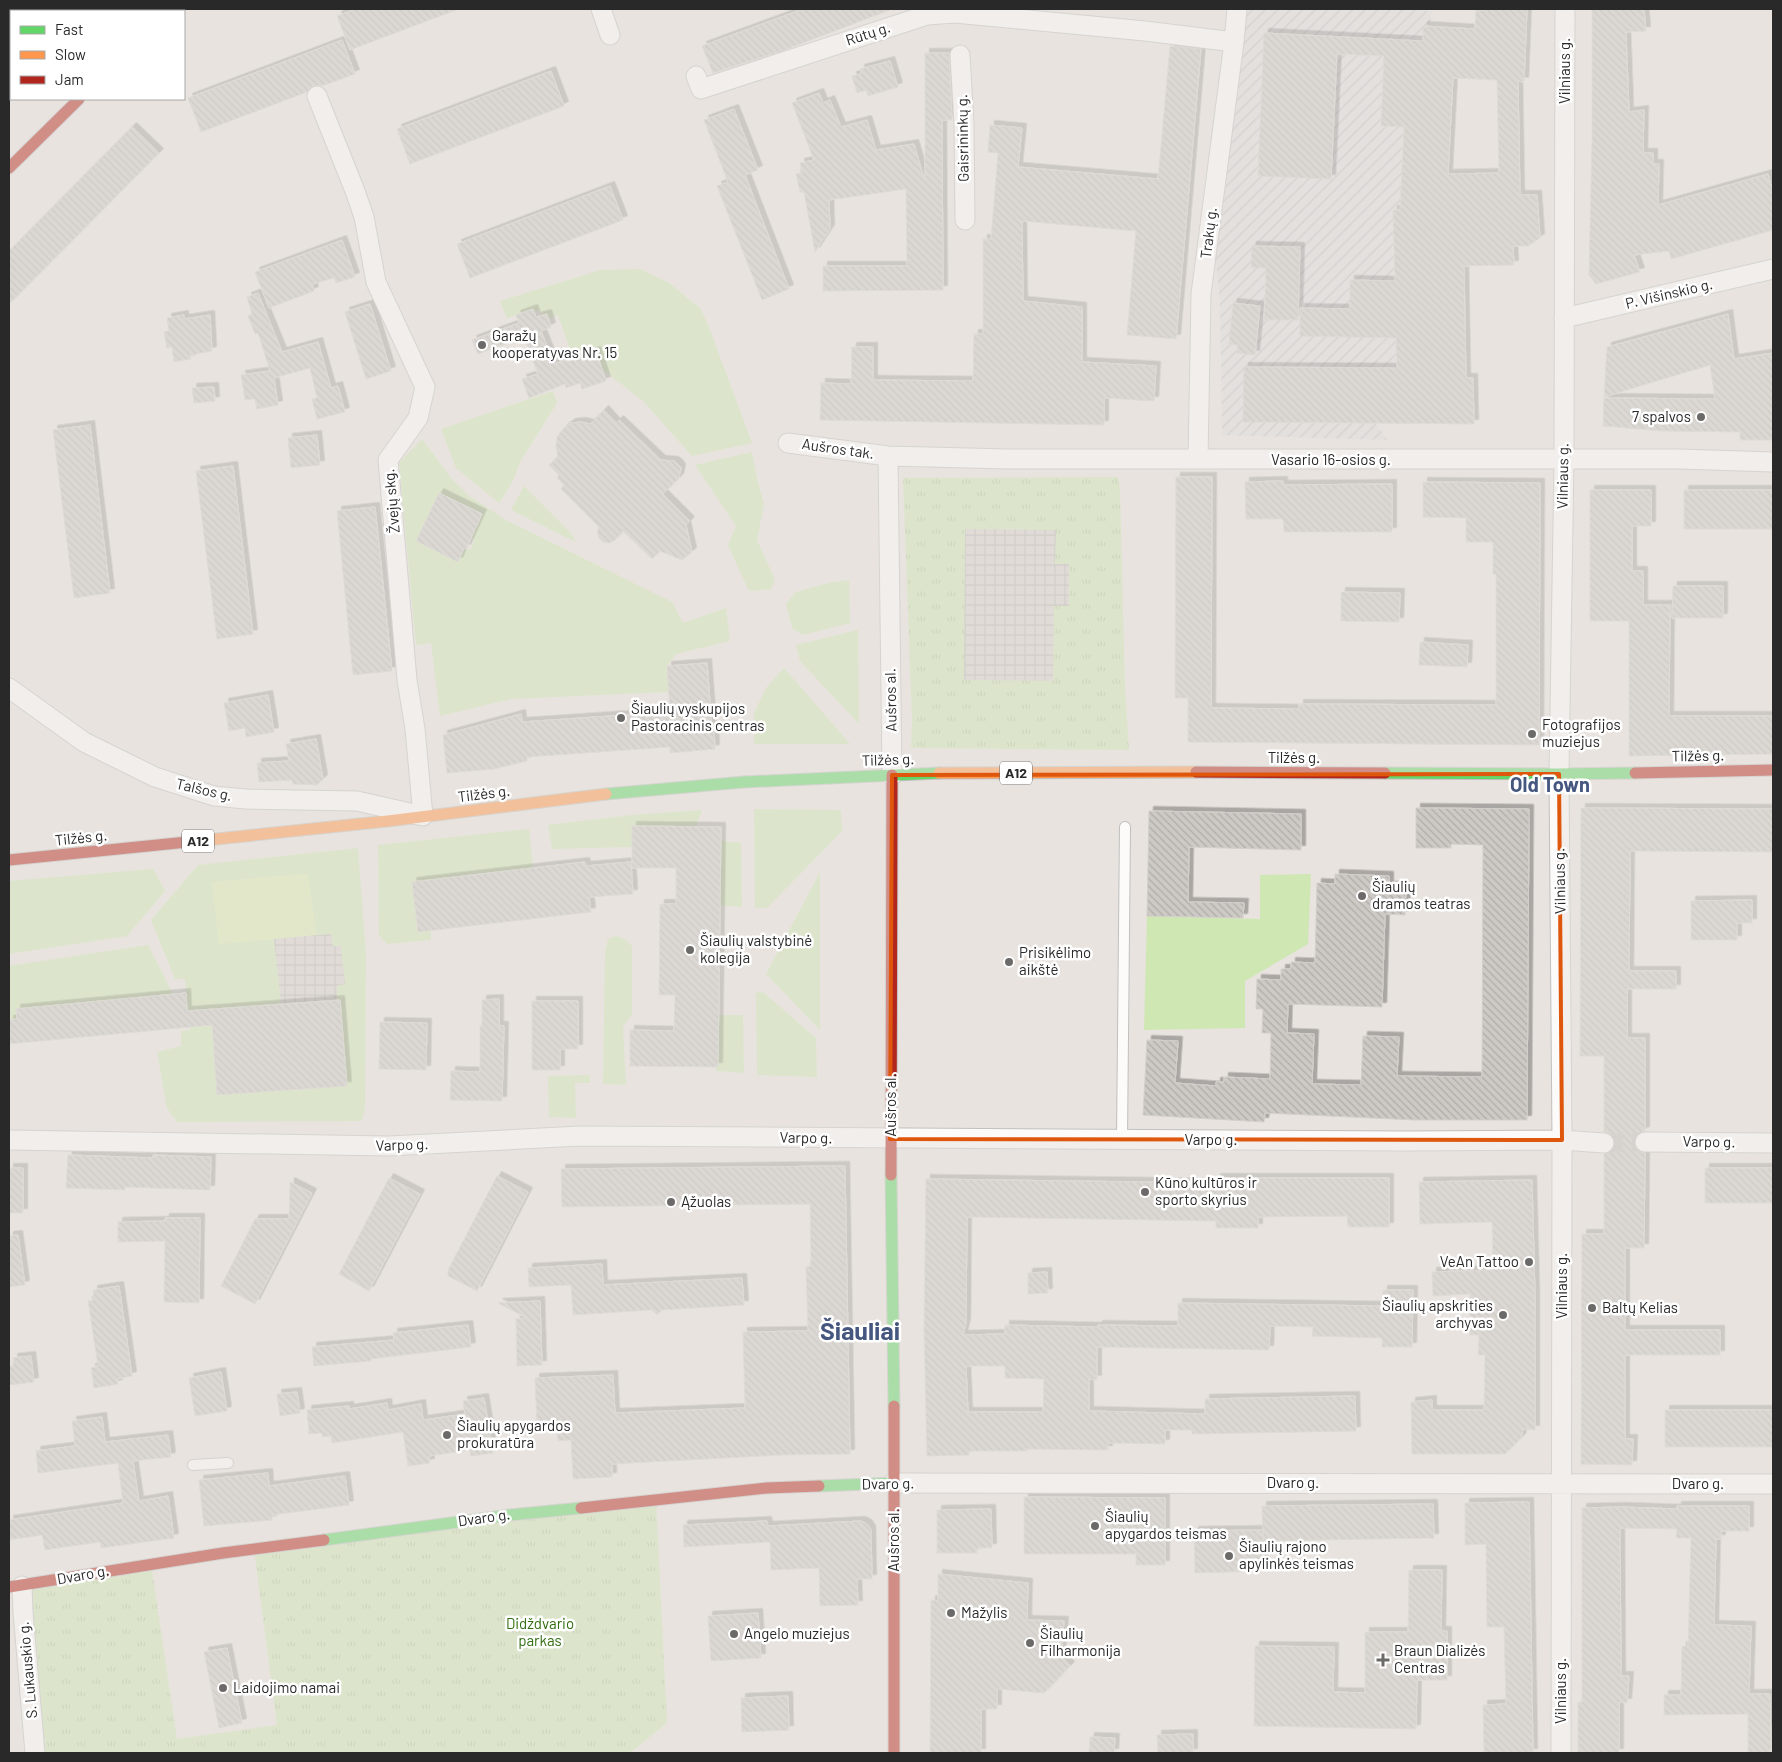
<svg xmlns="http://www.w3.org/2000/svg" width="1782" height="1762" font-family="Barlow,sans-serif">
  <defs>
    <pattern id="industrial-furrows" width="10" height="10" patternUnits="userSpaceOnUse" patternTransform="scale(1.25)"><rect width="10" height="10" fill="#dddbde"/><path d="M-1 1l2-2M0 10L10 0M9 11l2-2" fill="none" stroke="#bebcbe"/></pattern>
    <pattern id="park-tufts" width="24" height="20" patternUnits="userSpaceOnUse" patternTransform="scale(1.25)"><rect width="24" height="20" fill="#cfe7b3"/><path d="M3 7l-1-3M5 7V3M7 7l1-3M15 17l-1-3M17 17v-4M19 17l1-3" fill="none" stroke="#b2c69a"/></pattern>
    <pattern id="plaza-grid" width="8" height="8" patternUnits="userSpaceOnUse" patternTransform="scale(1.25)"><rect width="8" height="8" fill="#d7d1cd"/><path d="M0 4h8M4 0v8" fill="none" stroke="#b9b3b0"/></pattern>
    <pattern id="building-back-hatch" width="6" height="6" patternUnits="userSpaceOnUse" patternTransform="scale(1.25)"><rect width="6" height="6" fill="#cdc9c5"/><path d="M-1 5l2 2M0 0l6 6M5-1l2 2" fill="none" stroke="#b0ada9"/></pattern>
    <filter id="shadow"><feDropShadow dx="4.5" dy="-4.5" stdDeviation="0" flood-color="#0004"/></filter>
  </defs>
  <rect width="100%" height="100%" fill="#e8e3de"/>
  <path fill="url(#industrial-furrows)" d="M1237 9H1393L1431 11 1430 42 1453 78 1447 198 1413 210 1393 247 1395 259 1397 390H1376V424L1388 440 1222 435 1220 301 1211 213Z"/>
  <path fill="#cfe7b3" fill-rule="evenodd" d="M640 269 669 283 701 309 710 330 752 443 692 456 644 402 602 369 596 351 573 358 558 315 544 320 540 310 534 312 533 309 507 318 500 301 601 270Z
    M553 391 557 403 520 462 513 481 499 503 456 468 441 429Z
    M422 439 451 478 469 496 506 520 672 602 683 623 726 608 730 641 676 654 667 666 669 692 511 699 440 716 431 643 416 645 399 463ZM439 493 482 514 471 537 475 540 470 550 464 548 457 561 416 541Z
    M752 452 758 483 764 504 757 540 775 580 771 589 749 591 728 545 736 526 695 465Z
    M524 486 570 532 576 542 511 510Z
    M849 580 850 623 802 635 792 628 786 604 796 592 828 583Z
    M858 630 859 724 800 661 796 645Z
    M784 668 850 744H754V713L766 688Z
    M754 809 841 810 842 831 767 908H755Z
    M702 810 696 827 632 826V847L552 849 548 825 632 815Z
    M529 829 533 868 418 932 431 931V940L387 944 379 935 378 845Z
    M721 841 741 843 742 907 720 905Z
    M358 848 366 955 365 1107 362 1121 177 1122 167 1108 157 1052 181 1046V1031L190 1030 185 979H175L151 920 198 865Z
    M153 869 165 891 127 936 9 954V881Z
    M820 872V1030L766 974Z
    M1311 874 1308 944 1245 981V1028L1144 1030 1147 916 1260 919V875Z
    M616 936 625 939 632 946V1014L623 1027 626 1085 603 1084 605 952 608 939Z
    M148 945 173 994 16 1009 17 1019 9 1020V966Z
    M763 992 816 1038 817 1077 757 1075 756 993Z
    M719 1015H743L744 1073 716 1071V1067H718Z
    M589 1075 590 1083H575L576 1118 549 1117 548 1076Z"/>
  <path fill="url(#park-tufts)" d="M1118 477 1120 489 1125 687 1129 750 911 748 912 721 903 478Z
    M656 1499 667 1723 630 1753H35L22 1586 151 1564 177 1739 277 1725 254 1549Z"/>
  <path fill="#deecb0" d="M308 874 316 935 219 944 212 882Z"/>
  <path fill="url(#plaza-grid)" d="M965 529 1056 530 1055 564H1069V606H1054L1053 681 964 680Z
    M331 934 333 946H341L345 984 337 986V1000L281 1004 274 939Z"/>
  <path fill="url(#building-back-hatch)" stroke="#d3cfca" fill-rule="evenodd" filter="url(#shadow)" d="M356 9H455L456 10 350 50 337 16Z
    M803 9H889L890 10 782 51 713 73 702 46Z
    M1487 9H1527L1524 82 1518 81 1520 195H1537L1540 238 1528 246H1513L1514 265 1464 266 1466 378H1473L1474 424 1243 422 1244 367 1397 368 1396 338 1300 336V308L1350 309V280L1395 281 1393 210H1400L1404 127 1381 126 1384 56 1337 54 1331 179 1258 176 1264 33 1423 41V26L1475 29 1476 10 1487 11ZM1453 78 1497 80 1499 173 1448 174Z
    M1592 9H1644L1646 31 1626 32 1629 112 1644 110 1643 153H1653V164H1659L1658 205 1768 174 1773 193V230L1671 259 1669 251 1634 255 1640 272 1596 284 1589 275 1592 143Z
    M342 40 355 74 322 86 313 85 307 92 201 132 188 98Z
    M1170 46 1201 49 1176 339 1127 335 1136 231 1022 221 1023 301 1082 307V362L1156 366 1154 401 1104 398V425L820 420 821 383 851 384 852 347H873V380L973 381 974 334H983V239H991L998 153 988 152 990 125 1022 128 1018 167 1158 179Z
    M925 53H949L952 120H942L943 290 823 291V266H907L906 189 829 200 830 229 815 252 804 192H800L796 174 802 173 800 163 814 160 792 103 819 93 823 103 830 100 841 127 867 120 876 150 914 144 924 179 925 178Z
    M890 61 898 87 868 96 866 90 857 93 852 76 861 74 860 69Z
    M551 71 564 106 410 164 397 129Z
    M734 109 758 170 745 175 789 289 762 300 717 186 728 182 704 120Z
    M132 127 159 153 9 304V251Z
    M610 186 623 220 470 278 457 244Z
    M342 240 355 277 336 283 334 278 312 284 314 291 269 308 255 272Z
    M1252 246 1300 247 1298 320H1264L1266 268H1251Z
    M258 293 282 352 318 342 331 388 338 386 345 412 317 419 312 399 317 398 310 368 274 378 278 405 257 409 255 399 245 400 241 375 270 371 258 333 255 334 248 316 252 314 247 297Z
    M1233 303 1260 306 1255 355 1237 353 1238 345 1229 344Z
    M370 304 391 371 366 379 345 312Z
    M533 309 536 317 547 314 551 327 541 331 554 364 596 351 606 381 582 389 580 383 566 388 565 384 529 398 522 379 538 374 524 337 478 354 472 340 519 323 516 315Z
    M1728 314 1734 359 1773 353V440H1740V432L1663 431 1603 426 1604 398 1715 399 1710 365 1604 397 1607 347Z
    M184 315V319L210 315 212 351 190 355 191 359 174 362 172 347 167 348 164 332 169 331 167 318Z
    M214 387 215 401 194 403 192 388Z
    M604 410 616 423 619 420 661 460 674 461 678 464 681 468 679 478 663 494 690 521 686 525 692 552 682 560 660 551 652 559 623 531 614 541 609 543 603 542 599 538 597 533 599 527 561 489 564 485 557 478 559 475 549 465 558 457 556 447 557 437 563 429 571 423 581 422 590 424Z
    M90 425 110 593 74 598 53 430Z
    M317 435 320 465 291 468 288 438Z
    M233 466 253 634 217 639 196 471Z
    M1176 477H1212L1211 708 1299 709V704L1496 705V574H1493V542H1466V518L1423 517V482L1540 483 1539 745 1188 742V698H1175Z
    M1283 481V485L1392 484V532H1284L1283 519H1246L1245 482Z
    M1590 490H1651V526H1632V571H1643V605H1670L1669 716H1773V754L1629 756V621H1590Z
    M1684 490H1773V529H1684Z
    M439 493 482 514 466 549 464 548 458 562 416 541Z
    M375 507 392 671 353 675 337 511Z
    M1673 586H1723V618H1672Z
    M1341 592 1400 593 1399 622 1341 621Z
    M1420 642 1468 645 1467 667 1419 665Z
    M707 663 712 728H714L715 749 670 753V747L527 757V761L494 769 447 773 443 735 521 714 522 722 670 712 667 666Z
    M268 695 274 732 246 737 245 728 229 731 224 703Z
    M316 739 323 779 317 785 293 784 292 780 259 782 257 763 289 761 286 744Z
    M1416 808 1529 809 1527 1120H1414L1265 1113 1264 1122 1143 1115 1147 1040 1178 1041 1175 1083 1216 1086V1082H1224V1077L1270 1079 1271 1033H1262L1263 1009H1256L1257 979 1281 980V969H1291V962L1315 963 1317 883 1335 884V874L1389 876V886H1406L1405 915 1385 914 1382 1007 1288 1004 1287 1033 1314 1034 1312 1084 1361 1085 1363 1036 1399 1037 1397 1076 1482 1077 1483 845 1451 844V848H1416Z
    M1581 808 1773 809V852L1630 851 1629 971H1676V989H1627V1038H1645V1131L1639 1133 1636 1136 1634 1141 1636 1148 1640 1152 1645 1153 1644 1248H1625V1330H1720V1355H1625V1439H1633L1632 1465 1581 1464 1582 1234H1604V1154L1613 1150 1615 1143 1614 1139 1611 1134 1604 1132V1056H1580Z
    M1149 811 1301 814V850L1189 847 1188 902 1244 903 1243 918 1147 916Z
    M632 826 721 827 718 1067 630 1066V1030L674 1031 675 995H659L660 904H676V868H632Z
    M585 862 586 866 631 862 633 894 589 897 591 912 418 932 412 882Z
    M1752 900V923H1737V940H1691V901Z
    M186 993 187 1011 340 1000 347 1086 217 1095 212 1025 9 1044V1020L17 1019 16 1009Z
    M499 999V1026H504L502 1101 450 1100 451 1071 480 1072V1026H482V1000Z
    M532 1001H578V1049H560V1070H532Z
    M380 1022 427 1023 426 1070 379 1069Z
    M68 1155 153 1158V1155L211 1157 210 1190 125 1187V1190L66 1188Z
    M845 1166 850 1454 782 1455 612 1464V1477L573 1479 571 1440 558 1441 557 1425 537 1426 535 1378 613 1375 615 1413 745 1408 743 1332 808 1331 806 1267 811 1266 810 1204 562 1207 561 1169Z
    M9 1168H23V1213H9Z
    M1705 1168H1773V1203H1705Z
    M497 1176 528 1192 477 1291 448 1276V1270Z
    M389 1178 420 1194 369 1291 339 1274Z
    M1216 1178H1389V1227H1348L1347 1216 1258 1217V1228H1216V1221L967 1217 966 1323 963 1335 1005 1334V1325L1098 1327V1325L1178 1326V1303L1383 1306V1290H1413L1412 1347H1382V1338L1312 1336 1313 1327 1270 1326 1269 1350 1097 1347V1380L1089 1379V1411L1205 1414V1399L1355 1396 1356 1431 1192 1434V1430H1165V1444L1107 1443 1108 1450 1027 1449V1451H969V1455L927 1456 924 1332 926 1179 1216 1183ZM966 1366H1005V1378L1044 1379 1043 1412H968Z
    M1532 1180 1535 1296V1430L1523 1429 1521 1438 1505 1454H1412L1411 1402 1432 1400V1410H1484L1485 1355H1478L1479 1335H1470V1294L1433 1296 1432 1272 1493 1270 1492 1222 1420 1224 1419 1182Z
    M290 1182 312 1193 255 1304 221 1286 255 1219H289Z
    M165 1218H200L199 1303 164 1302 165 1241 118 1242V1222L165 1221Z
    M18 1235 25 1285 9 1287V1236Z
    M602 1264 603 1285 742 1278 744 1305 662 1310 657 1315 652 1310 573 1315 571 1285 529 1287 528 1268Z
    M1047 1272 1048 1293 1028 1294V1273Z
    M119 1286 132 1376 117 1379 118 1384 94 1388 91 1368 98 1366 88 1301 94 1300 93 1290Z
    M540 1301 542 1365 517 1366 516 1319 527 1318 498 1303Z
    M468 1325 471 1347 371 1359V1361L314 1366 312 1347 394 1340 393 1333Z
    M31 1356 34 1382 9 1385V1366H14L13 1358Z
    M221 1372 227 1411 195 1416 189 1378Z
    M297 1392 300 1413 280 1416 277 1394Z
    M484 1398 493 1453 471 1456 470 1450 429 1456 430 1463 408 1466 403 1432 332 1443 331 1436 322 1437V1433L309 1434 307 1410 349 1406V1409L387 1403 388 1410 421 1404 423 1420 465 1414 463 1401Z
    M1665 1410H1773V1447H1665Z
    M102 1417 105 1442 168 1435 171 1457 133 1461 139 1501 168 1496 174 1538 101 1548 100 1542 45 1550 42 1535 9 1540V1520L123 1503 118 1463 38 1473 36 1451 75 1446 72 1421Z
    M268 1473 269 1486 345 1476 349 1505 272 1515V1520L204 1526 199 1480Z
    M1024 1497 1165 1498V1565H1136V1554H1024Z
    M1529 1502 1533 1753H1484L1483 1705 1506 1704 1504 1627H1487L1486 1544 1465 1545V1503Z
    M1433 1504 1434 1538 1263 1541 1262 1506Z
    M1677 1506H1749V1531H1721V1539H1716L1714 1625 1751 1626 1749 1694H1770L1771 1753H1748V1714L1664 1715V1695H1681L1682 1646 1688 1647 1691 1538H1676L1677 1529 1620 1528 1621 1676H1629L1627 1703 1619 1702V1753H1578V1702H1582V1508L1621 1507 1677 1509Z
    M991 1509 992 1548H977V1553H937V1510Z
    M767 1521 768 1526 861 1521 867 1524 871 1530 872 1579H857L858 1605 820 1606 819 1568 771 1570 770 1542 684 1547 683 1525Z
    M1263 1530 1264 1571 1195 1573 1194 1531Z
    M1409 1570H1442L1441 1631H1447V1680H1417L1416 1729 1254 1726 1255 1646 1334 1647 1333 1692 1365 1693V1632H1408Z
    M938 1574 1028 1583 1027 1620 1064 1621 1061 1655 1070 1666 1044 1693 997 1689V1709H981V1753H930L931 1600 938 1601Z
    M758 1613 761 1658 711 1661 708 1616Z
    M227 1648 242 1723 219 1728 204 1652Z
    M788 1696 789 1730 742 1732 741 1698Z
    M1193 1734V1753H1158L1157 1735Z
    M1090 1737 1115 1738 1114 1753H1089Z"/>
  <g fill="none" stroke-linecap="round" stroke-linejoin="round">
    <path stroke="#c2beba" stroke-width="19" stroke-dasharray="19 9" stroke-linecap="butt" d="M1604 1143 1645 1142"/>
    <defs>
      <path id="lane" d="M1122 1140 1125 827
        M193 1465 228 1463"/>
      <path id="street" d="M601 9 610 35
        M960 55 964 124 965 220
        M696 76 701 89 927 15 955 13 1145 31 1234 42
        M1564 318 1773 269
        M788 443 888 456 1008 459H1679L1773 462
        M888 456 892 775
        M1198 459 1201 294 1234 42 1237 9
        M9 688 84 742 155 777 214 796 246 799 357 801 423 816 415 729 407 680 388 460 418 418 425 387 376 282 364 217 355 191 317 96
        M9 1140 389 1146 580 1136 1406 1141 1562 1140 1604 1143
        M1645 1142 1773 1143
        M894 1483 1773 1484
        M22 1586 23 1612 35 1753
        M1561 1753 1562 1140 1559 774 1564 460 1565 9"/>
      <path id="fast" d="M167 11 170 9
        M1385 773 1559 774 1635 773
        M606 794 744 782 939 773
        M891 1175 894 1406
        M819 1486 894 1483
        M324 1540 510 1515 581 1508"/>
      <path id="slow" d="M939 773 1196 772
        M207 840 388 821 606 794"/>
      <path id="jam" d="M9 168 79 99
        M1196 772 1385 773
        M1635 773 1773 770
        M9 860 207 840
        M891 1175 892 775
        M894 1406V1753
        M581 1508 767 1488 819 1486
        M9 1587 223 1553 324 1540"/>
    </defs>
    <use href="#lane" stroke="#c1c0c0" stroke-width="12"/>
    <use href="#street" stroke="#c1c0c0" stroke-width="21"/>
    <use href="#fast" stroke="#c1c0c0" stroke-width="13"/>
    <use href="#slow" stroke="#c1c0c0" stroke-width="13"/>
    <use href="#jam" stroke="#c1c0c0" stroke-width="13"/>
    <use href="#lane" stroke="#fcfbfa" stroke-width="10"/>
    <use href="#street" stroke="#fcfbfa" stroke-width="19"/>
    <use href="#fast" stroke="#63d668" stroke-width="11"/>
    <use href="#slow" stroke="#ff974d" stroke-width="11"/>
    <use href="#jam" stroke="#b3261e" stroke-width="11"/>
  </g>
  <path d="M0 0H1782V1762H0ZM1559 774 1562 1140 890 1139 892 775Z" fill="#e8e3de" fill-opacity=".55" fill-rule="evenodd"/>
  <path fill="none" stroke="#de570d" stroke-width="4" stroke-linejoin="round" d="M1559 774 1562 1140 890 1139 892 775Z"/>
  <g fill="#6c6a68" stroke="#fff" stroke-width="2">
    <circle cx="482" cy="345" r="5"/>
    <circle cx="1701" cy="417" r="5"/>
    <circle cx="621" cy="718" r="5"/>
    <circle cx="1532" cy="734" r="5"/>
    <circle cx="1362" cy="896" r="5"/>
    <circle cx="690" cy="950" r="5"/>
    <circle cx="1009" cy="962" r="5"/>
    <circle cx="1145" cy="1192" r="5"/>
    <circle cx="671" cy="1202" r="5"/>
    <circle cx="1529" cy="1262" r="5"/>
    <circle cx="1592" cy="1308" r="5"/>
    <circle cx="1503" cy="1315" r="5"/>
    <circle cx="447" cy="1435" r="5"/>
    <circle cx="1095" cy="1526" r="5"/>
    <circle cx="1229" cy="1556" r="5"/>
    <circle cx="951" cy="1613" r="5"/>
    <circle cx="734" cy="1634" r="5"/>
    <circle cx="1030" cy="1643" r="5"/>
    <path d="M1380.5 1652.5h5v5h5v5h-5v5h-5v-5h-5v-5h5z"/>
    <circle cx="223" cy="1688" r="5"/>
  </g>
  <g text-anchor="middle" stroke-width="5" stroke-linejoin="round" paint-order="stroke">
    <g fill="#fff" stroke="#696969" stroke-width="1">
      <rect x="1000" y="761.5" width="32" height="23" rx="4"/>
      <rect x="182" y="829.5" width="32" height="23" rx="4"/>
    </g>
    <g font-size="14" font-weight="bold" fill="#292929">
      <text x="1016" y="778">A12</text>
      <text x="198" y="846">A12</text>
    </g>
    <g font-size="15" fill="#292929" stroke="#fff">
      <text transform="translate(868 34) rotate(-18)" y="5">Rūtų g.</text>
      <text transform="translate(1565 71) rotate(-90)" y="5">Vilniaus g.</text>
      <text transform="translate(963 138) rotate(-91)" y="5">Gaisrininkų g.</text>
      <text transform="translate(1209 233) rotate(-83)" y="5">Trakų g.</text>
      <text transform="translate(1669 294) rotate(-13)" y="5">P. Višinskio g.</text>
      <text transform="translate(838 449) rotate(8)" y="5">Aušros tak.</text>
      <text x="1331" y="465">Vasario 16-osios g.</text>
      <text transform="translate(1563 476) rotate(-89)" y="5">Vilniaus g.</text>
      <text transform="translate(392 501) rotate(-95)" y="5">Žvejų skg.</text>
      <text transform="translate(891 700) rotate(-91)" y="5">Aušros al.</text>
      <text transform="translate(1698 756) rotate(-1)" y="5">Tilžės g.</text>
      <text x="1294" y="763">Tilžės g.</text>
      <text transform="translate(888 760) rotate(-2)" y="5">Tilžės g.</text>
      <text transform="translate(204 790) rotate(13)" y="5">Talšos g.</text>
      <text transform="translate(484 794) rotate(-7)" y="5">Tilžės g.</text>
      <text transform="translate(81 838) rotate(-6)" y="5">Tilžės g.</text>
      <text transform="translate(1560 881) rotate(-91)" y="5">Vilniaus g.</text>
      <text transform="translate(891 1105) rotate(-90)" y="5">Aušros al.</text>
      <text transform="translate(806 1138) rotate(1)" y="5">Varpo g.</text>
      <text x="1211" y="1145">Varpo g.</text>
      <text transform="translate(1709 1142) rotate(1)" y="5">Varpo g.</text>
      <text transform="translate(402 1145) rotate(-2)" y="5">Varpo g.</text>
      <text transform="translate(1562 1286) rotate(-90)" y="5">Vilniaus g.</text>
      <text x="1293" y="1488">Dvaro g.</text>
      <text transform="translate(888 1484) rotate(-1)" y="5">Dvaro g.</text>
      <text x="1698" y="1489">Dvaro g.</text>
      <text transform="translate(484 1518) rotate(-8)" y="5">Dvaro g.</text>
      <text transform="translate(894 1540) rotate(-90)" y="5">Aušros al.</text>
      <text transform="translate(83 1575) rotate(-10)" y="5">Dvaro g.</text>
      <text transform="translate(28 1670) rotate(-95)" y="5">S. Lukauskio g.</text>
      <text transform="translate(1561 1691) rotate(-90)" y="5">Vilniaus g.</text>
    </g>
    <g font-size="15" fill="#292929" stroke="#fff" text-anchor="start">
      <text x="492" y="341">Garažų<tspan x="492" dy="17">kooperatyvas Nr. 15</tspan></text>
      <text x="1691" y="422" text-anchor="end">7 spalvos</text>
      <text x="631" y="714">Šiaulių vyskupijos<tspan x="631" dy="17">Pastoracinis centras</tspan></text>
      <text x="1542" y="730">Fotografijos<tspan x="1542" dy="17">muziejus</tspan></text>
      <text x="1372" y="892">Šiaulių<tspan x="1372" dy="17">dramos teatras</tspan></text>
      <text x="700" y="946">Šiaulių valstybinė<tspan x="700" dy="17">kolegija</tspan></text>
      <text x="1019" y="958">Prisikėlimo<tspan x="1019" dy="17">aikštė</tspan></text>
      <text x="1155" y="1188">Kūno kultūros ir<tspan x="1155" dy="17">sporto skyrius</tspan></text>
      <text x="681" y="1207">Ąžuolas</text>
      <text x="1519" y="1267" text-anchor="end">VeAn Tattoo</text>
      <text x="1493" y="1311" text-anchor="end">Šiaulių apskrities<tspan x="1493" dy="17">archyvas</tspan></text>
      <text x="1602" y="1313">Baltų Kelias</text>
      <text x="457" y="1431">Šiaulių apygardos<tspan x="457" dy="17">prokuratūra</tspan></text>
      <text x="1105" y="1522">Šiaulių<tspan x="1105" dy="17">apygardos teismas</tspan></text>
      <text x="1239" y="1552">Šiaulių rajono<tspan x="1239" dy="17">apylinkės teismas</tspan></text>
      <text x="961" y="1618">Mažylis</text>
      <text x="744" y="1639">Angelo muziejus</text>
      <text x="1040" y="1639">Šiaulių<tspan x="1040" dy="17">Filharmonija</tspan></text>
      <text x="1394" y="1656">Braun Dializės<tspan x="1394" dy="17">Centras</tspan></text>
      <text x="233" y="1693">Laidojimo namai</text>
    </g>
    <g font-size="15" fill="#326e12" stroke="#fff">
      <text x="540" y="1629">Didždvario<tspan x="540" dy="17">parkas</tspan></text>
    </g>
    <g font-size="20" font-weight="bold" fill="#45577f" stroke="#fff">
      <text x="1550" y="792">Old Town</text>
    </g>
    <g font-size="25" font-weight="bold" fill="#45577f" stroke="#fff">
      <text x="860" y="1340">Šiauliai</text>
    </g>
  </g>
  <rect width="1782" height="1762" fill="none" stroke="#292929" stroke-width="20"/>
  <rect x="10" y="10" width="175" height="90" fill="#ffffff" stroke="#a9a9a9"/>
  <rect x="20" y="26" width="25" height="8" fill="#63d668" stroke="#a9a9a9"/>
  <text x="55" y="35" font-size="15" fill="#292929">Fast</text>
  <rect x="20" y="51" width="25" height="8" fill="#ff974d" stroke="#a9a9a9"/>
  <text x="55" y="60" font-size="15" fill="#292929">Slow</text>
  <rect x="20" y="76" width="25" height="8" fill="#b3261e" stroke="#a9a9a9"/>
  <text x="55" y="85" font-size="15" fill="#292929">Jam</text>
</svg>
